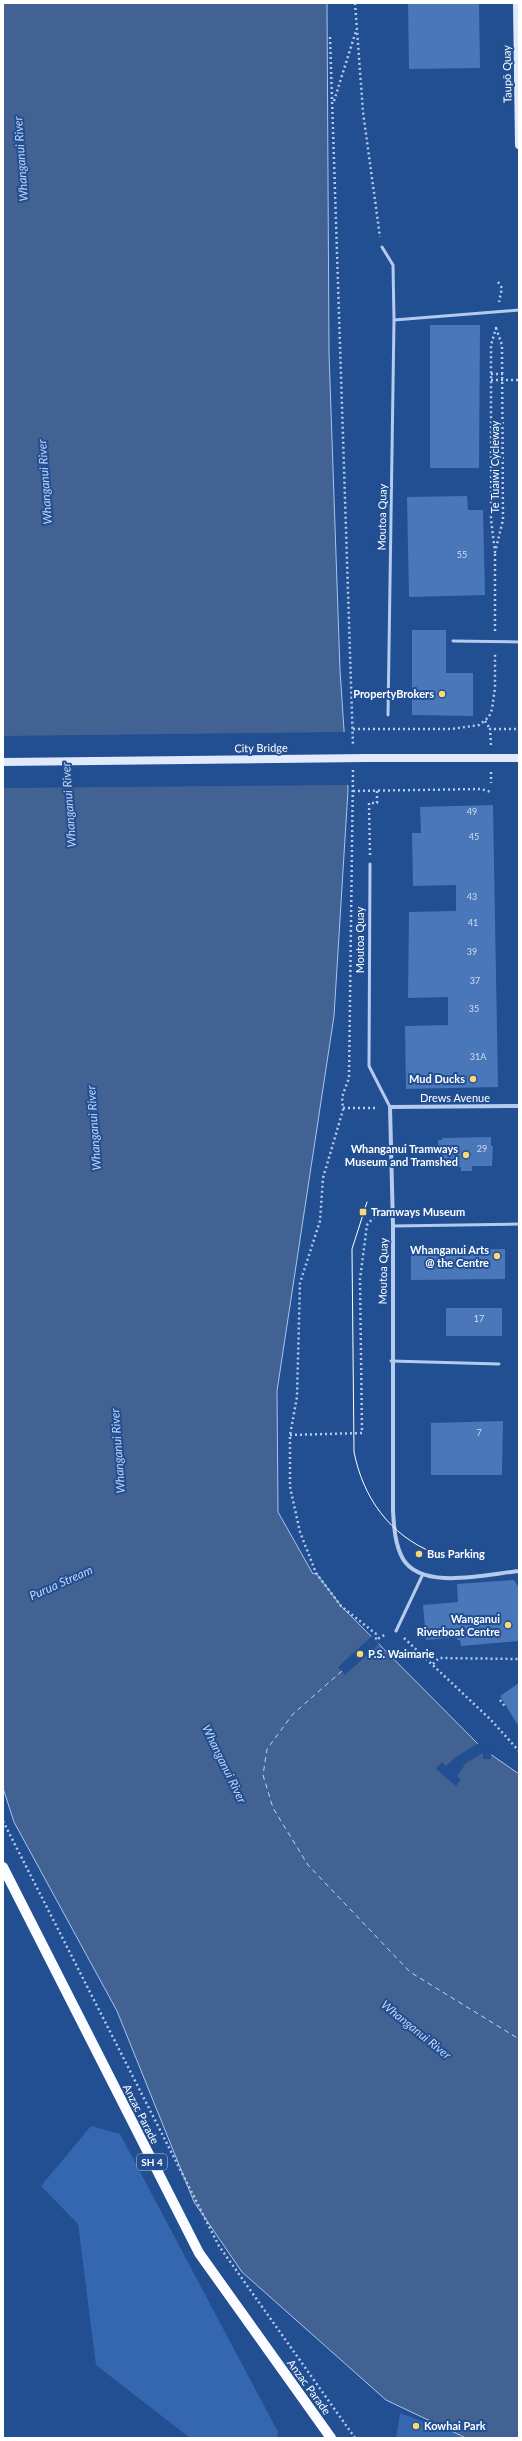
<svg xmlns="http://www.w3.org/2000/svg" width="522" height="2441" font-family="Lato,sans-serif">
  <rect width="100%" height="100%" fill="#224e92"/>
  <path fill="#3567b0" d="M91 2126 120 2134 278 2432 277 2438H190L96 2365 78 2224 41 2186Z
    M400 2413 468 2438H396Z"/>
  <path fill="#436294" stroke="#a8c5ee" d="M3 3H327L329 353 340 670 348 790 334 1016 277 1391 278 1512 313 1574 316 1573 341 1606 483 1749 519 1774V2438H466L386 2400 242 2272 194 2202 117 2011 14 1822 3 1788Z"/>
  <path fill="#224e92" d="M346 732 350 785 3 788V736Z
    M372 1636 379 1644 345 1675 338 1667Z
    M479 1743 492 1753 490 1759H483V1753L466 1763 457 1776 461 1780 456 1786 436 1769 442 1762 446 1766 456 1757Z"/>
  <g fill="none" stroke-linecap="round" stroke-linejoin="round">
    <path stroke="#c0d5f4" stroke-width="1" stroke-dasharray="5 4" stroke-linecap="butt" d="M342 1671 293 1714 267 1749 263 1775 273 1808 308 1865 410 1972 519 2039"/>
  </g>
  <path fill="#4a77b9" d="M408 3H479L480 68 409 69Z
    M430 325H480L479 468H430Z
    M467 496 468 510H483L485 595 409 597 407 497Z
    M412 630H446V673H473V716L412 715Z
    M493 805 498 1087 406 1089 405 1026 448 1025V997L408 998 409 912 456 911V885L413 886 412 833H421L420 807Z
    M491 1137V1146H493L492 1166H472V1171H461V1167H442V1163H438V1153L442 1151H438V1140H442V1138Z
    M505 1249V1279L411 1280V1250Z
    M446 1308H502V1336H446Z
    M503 1421 502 1475H431V1423Z
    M514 1580 519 1588V1641L461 1646 460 1640H457V1637L426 1640 423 1605 458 1602 457 1584Z
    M519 1683V1727L500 1696Z"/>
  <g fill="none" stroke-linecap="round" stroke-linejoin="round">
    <path stroke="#b4cbed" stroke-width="2.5" stroke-dasharray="2 3" stroke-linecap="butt" d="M355 3 363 112 380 237
      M330 37 353 745
      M334 101 356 31
      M498 282 502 288 499 302
      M496 328 502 345 503 520 495 552 491 520V345Z
      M491 374H505
      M491 380H519
      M495 631V552
      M485 721 490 729
      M353 729H452L479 725 489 717 492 709 495 688V652
      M491 745 490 729H519
      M353 770 349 1078 342 1097 343 1110 323 1178 320 1221 300 1283 297 1397 290 1435V1487L300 1532 316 1573 341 1606 376 1634V1640L386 1634
      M491 772V783
      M353 791 481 789 491 792
      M370 855 369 803H377V790
      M343 1108H378
      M290 1435 362 1433 360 1279 367 1225 381 1209
      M404 1638 491 1720 519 1751
      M433 1664 439 1658 519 1659
      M500 1700 506 1708
      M3 1821 219 2246 355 2438"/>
    <path stroke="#b4cbed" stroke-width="3" d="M382 247 393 265 394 320 388 715
      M394 320 519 310
      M453 641 519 642
      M370 864 369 1066 390 1107
      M393 1226 519 1224
      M391 1361 499 1364
      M396 1631 423 1574"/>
    <path stroke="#b4cbed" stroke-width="4" d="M519 1106 390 1107 393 1226V1511C394 1527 395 1545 403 1559 422 1591 488 1574 519 1571"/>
    <path stroke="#e0eafa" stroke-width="8" d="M517 3 519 145
      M3 762 366 758H519"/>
    <path stroke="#fafcff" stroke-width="10" d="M3 1867 199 2253 331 2438"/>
    <path stroke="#fff" stroke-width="1" d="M367 1202 352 1249 354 1452C363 1497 389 1535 434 1553"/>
  </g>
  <g fill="#f9d976" stroke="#224e92" stroke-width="1.5">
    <circle cx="442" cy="694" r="4"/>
    <circle cx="473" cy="1079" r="4"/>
    <circle cx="466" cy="1155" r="4"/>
    <rect x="359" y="1208" width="8" height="8" rx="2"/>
    <circle cx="497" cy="1256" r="4"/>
    <circle cx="419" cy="1554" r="4"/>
    <circle cx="508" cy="1625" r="4"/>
    <circle cx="360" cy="1654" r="4"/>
    <circle cx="416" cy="2426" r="4"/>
  </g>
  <g text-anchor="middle" stroke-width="4" stroke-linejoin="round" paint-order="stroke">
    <g font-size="9" fill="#d2ddee">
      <text x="462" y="558">55</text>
      <text x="472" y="815">49</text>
      <text x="474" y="840">45</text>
      <text x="472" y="900">43</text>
      <text x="473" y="926">41</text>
      <text x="472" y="955">39</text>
      <text x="475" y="984">37</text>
      <text x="474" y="1012">35</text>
      <text x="478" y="1060">31A</text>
      <text x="482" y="1152">29</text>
      <text x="479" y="1322">17</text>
      <text x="479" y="1436">7</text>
    </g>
    <rect fill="#224e92" stroke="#bdcade" stroke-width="1" x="137" y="2154" width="30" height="16" rx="3"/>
    <g font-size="10" font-weight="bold" fill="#fff">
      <text x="152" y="2166">SH 4</text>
    </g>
    <g font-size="11" fill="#fff" stroke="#224e92">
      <text transform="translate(507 74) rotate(-91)" y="4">Taupō Quay</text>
      <text transform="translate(495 467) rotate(-90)" y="4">Te Tuaiwi Cycleway</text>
      <text transform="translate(382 517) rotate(-89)" y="4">Moutoa Quay</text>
      <text transform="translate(261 748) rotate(-1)" y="4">City Bridge</text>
      <text transform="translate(360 940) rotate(-90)" y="4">Moutoa Quay</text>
      <text x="455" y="1102">Drews Avenue</text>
      <text transform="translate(383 1271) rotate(-89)" y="4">Moutoa Quay</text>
      <text transform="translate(141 2114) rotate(63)" y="4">Anzac Parade</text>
      <text transform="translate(309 2387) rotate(54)" y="4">Anzac Parade</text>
    </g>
    <g font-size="11" font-weight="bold" fill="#fff" stroke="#224e92" text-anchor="end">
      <text x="434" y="698">PropertyBrokers</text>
      <text x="465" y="1083">Mud Ducks</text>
      <text x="458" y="1153">Whanganui Tramways<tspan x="458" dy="13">Museum and Tramshed</tspan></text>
      <text x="371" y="1216" text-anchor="start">Tramways Museum</text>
      <text x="489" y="1254">Whanganui Arts<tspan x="489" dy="13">@ the Centre</tspan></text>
      <text x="427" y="1558" text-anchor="start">Bus Parking</text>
      <text x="500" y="1623">Wanganui<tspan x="500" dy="13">Riverboat Centre</tspan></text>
      <text x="368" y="1658" text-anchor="start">P.S. Waimarie</text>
      <text x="424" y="2430" text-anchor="start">Kowhai Park</text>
    </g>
    <g font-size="12" font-style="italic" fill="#c0d5f4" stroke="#224e92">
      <text transform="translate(21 159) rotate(-94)" y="4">Whanganui River</text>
      <text transform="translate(45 482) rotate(-94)" y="4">Whanganui River</text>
      <text transform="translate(69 805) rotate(-94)" y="4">Whanganui River</text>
      <text transform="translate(94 1128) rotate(-94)" y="4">Whanganui River</text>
      <text transform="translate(118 1451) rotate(-94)" y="4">Whanganui River</text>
      <text transform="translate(61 1583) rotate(-24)" y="4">Purua Stream</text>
      <text transform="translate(224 1764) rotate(64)" y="4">Whanganui River</text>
      <text transform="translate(416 2030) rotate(39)" y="4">Whanganui River</text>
    </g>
  </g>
  <rect width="522" height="2441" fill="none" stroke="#ffffff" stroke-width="8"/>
</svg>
